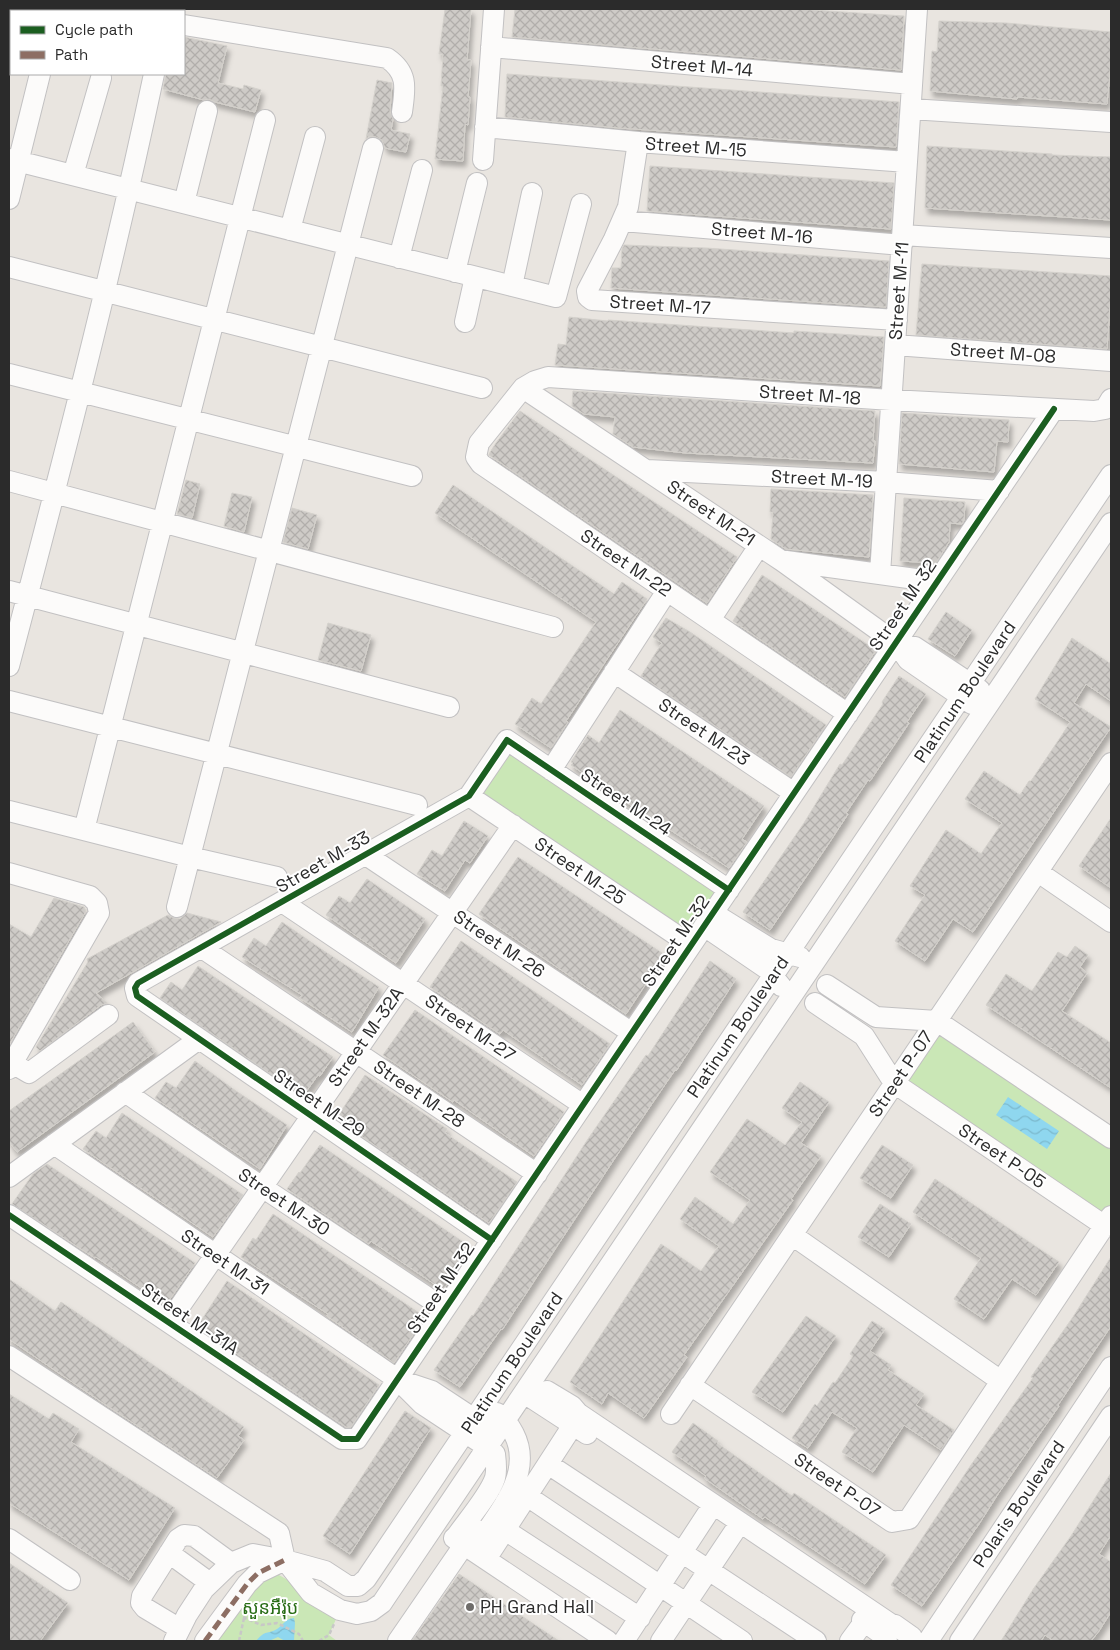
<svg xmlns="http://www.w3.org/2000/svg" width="1120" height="1650" font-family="'Space Grotesk','Noto Sans Khmer',sans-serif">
  <defs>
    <pattern id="water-waves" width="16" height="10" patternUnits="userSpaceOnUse" patternTransform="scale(1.25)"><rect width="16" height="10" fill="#8fd7ef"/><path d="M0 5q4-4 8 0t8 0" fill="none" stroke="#7cb9cd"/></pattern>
    <pattern id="building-cross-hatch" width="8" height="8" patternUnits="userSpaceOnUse" patternTransform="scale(1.25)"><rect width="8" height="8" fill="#cecbc7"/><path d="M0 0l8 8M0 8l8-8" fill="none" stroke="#b1aeab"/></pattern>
    <filter id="shadow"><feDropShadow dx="3" dy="5.5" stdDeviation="2.5" flood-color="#0004"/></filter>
  </defs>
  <rect width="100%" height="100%" fill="#e9e5e0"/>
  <path fill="#cae7b6" d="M507 740 729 890 691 945 469 796Z
    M937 1021 1111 1138V1216L1105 1226 894 1083Z
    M258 1573 279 1575 340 1610 329 1635 337 1641H205Z"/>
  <path fill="url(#water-waves)" d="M1008 1097 1059 1131 1047 1149 996 1115Z
    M294 1618 295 1623 294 1641H285L278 1637 269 1641H256C266 1629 267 1635 277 1629 283 1625 285 1619 294 1618Z"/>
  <path fill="url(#building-cross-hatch)" stroke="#d4d1cc" filter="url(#shadow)" d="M445 9H471L467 60H471L468 97H470L468 125 465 124 463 161 435 159 443 86H441L443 54H439Z
    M515 9H797L904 16 901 70 512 37Z
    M939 21 1006 23 1111 32V60L1107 104 1017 97V99L930 91 932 51 937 52Z
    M184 37 227 46 218 83 243 89 244 85 261 90 255 112 215 102 209 99 204 100 163 89 166 74H184Z
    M507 74 899 102 896 147 619 128 505 117Z
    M377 80 392 83 390 111 393 119 391 130 410 134 406 152 385 148 382 140 376 137 370 136 366 139Z
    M927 146 1052 154V155L1111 157V220L925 208Z
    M650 166 894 183 891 229 647 211Z
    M624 245 706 248 889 261 886 307 611 288 612 268H621L622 249Z
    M922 264 1111 276V305L1110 304 1107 349 916 335Z
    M569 317 608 321V320L794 333V331L884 337 880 386 555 365 558 344 566 345Z
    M573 391 875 411 873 441H875L873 463 686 453 633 447 613 434 615 417 584 414 572 406Z
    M520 411 563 440 559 439 737 557 707 603 489 455V454L496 443Z
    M902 413 1009 420 1008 442 997 441 994 472 899 464Z
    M186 480 200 484 192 518 177 514Z
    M453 485 614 594 622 582 647 599 566 721 568 722 551 748 515 724 532 698 541 704 596 622 435 513Z
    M771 489 873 495 869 557 786 549 771 539 773 512H770Z
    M232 493 252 497 244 532 224 526Z
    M904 498 965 502 964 520 962 524 950 523 949 542 936 563 900 561Z
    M292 508 317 515 308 549 283 542Z
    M762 575 876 650 845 697 733 621Z
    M946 612 972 630 955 656 928 639Z
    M666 618 690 632 826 725 791 777 641 676 662 643 653 637Z
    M328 623 371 635 361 671 318 660Z
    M1072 638 1111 664V701L1086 684 1074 703 1111 727 973 932 953 919 925 961 895 941 925 895 910 886 946 830 981 854 1002 823 965 799 984 771 1020 795 1029 781H1031L1062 735 1070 722 1035 699Z
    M899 676 926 694 907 722 909 723 870 781 868 780 846 813 848 814 829 843 770 930 743 912 804 823 840 764 842 765 883 704 882 702Z
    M620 710 764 806 742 839 747 842 729 868 658 822 657 823 571 765 573 763 571 762 588 735 599 743Z
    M1111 818V888L1079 866Z
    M464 821 488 836 470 863 465 860 445 891 417 874 432 850 442 856Z
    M518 857 665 955 626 1014 479 914Z
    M367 879 425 919 396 963 326 915 339 896 350 903Z
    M54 898 84 907 86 911 9 1045V924L31 937Z
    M187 913 221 922 96 993 107 1003 101 1005 40 1051 36 1047 88 962 87 959 168 915 174 918 180 919Z
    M282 922 324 951 379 987 352 1032 300 998 302 995 242 957 254 938 266 946Z
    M461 941 610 1044 582 1085 503 1030 500 1034 430 987Z
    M1075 946 1088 955 1080 967 1087 973 1062 1011 1111 1043V1088L986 1005 1006 974 1032 991 1058 952 1067 957Z
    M710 961 736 979 676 1071 675 1070 615 1158 502 1330 501 1329 460 1387 434 1370 472 1315 473 1316 588 1139 646 1055 648 1056Z
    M198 966 333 1057 320 1076 318 1075 303 1096 160 998 171 982 182 990Z
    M415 1010 564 1112 534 1156 454 1100 453 1102 383 1055Z
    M133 1022 155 1052 17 1152 9 1141V1111Z
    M195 1061 236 1091 287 1125 260 1169 155 1098 166 1082 176 1088Z
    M365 1075 447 1129 445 1133 517 1182 489 1223 336 1119Z
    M800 1082 829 1102 801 1143 821 1156 791 1199 793 1200 684 1355 687 1357 644 1418 608 1393 602 1404 570 1382 661 1244 701 1271 719 1246 680 1219 695 1197 733 1224 750 1200 710 1172 747 1119 785 1145 802 1122 782 1108Z
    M122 1113 243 1195 213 1237 83 1149 96 1131 106 1138Z
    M320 1145 472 1248 443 1290 371 1241 369 1244 287 1189 299 1172 300 1173Z
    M882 1145 913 1165 891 1198 860 1178Z
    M47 1164 195 1263 166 1305 96 1257 95 1258 12 1204 33 1174Z
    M935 1179 1059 1262 1036 1295 1012 1279 984 1319 954 1299 981 1258 913 1212Z
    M880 1204 911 1224 889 1257 858 1237Z
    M273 1214 425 1317 394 1363 327 1316 328 1314 241 1257 253 1238 256 1240Z
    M1111 1257V1326L1058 1405 1059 1406 998 1494 979 1524 922 1606 891 1585 971 1465 1033 1378 1031 1377 1073 1317Z
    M9 1279 55 1311 61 1302 244 1427 238 1436 244 1440 217 1478 109 1407 9 1339Z
    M227 1281 379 1385 351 1427H346L197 1327Z
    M806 1316 836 1336 783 1412 752 1392Z
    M872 1321 885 1329 870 1351 891 1365 888 1370 924 1394 916 1405 954 1430 941 1450 904 1425 873 1472 842 1452 857 1428 832 1412 808 1448 792 1438 815 1404 817 1406 833 1382 835 1383 853 1356 850 1354Z
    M9 1394 49 1419 53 1413 79 1429 71 1442 175 1508 129 1580 9 1503Z
    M405 1411 431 1428 350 1554 323 1536Z
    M693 1423 718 1441 717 1443 792 1496 794 1493 886 1555 865 1584 765 1517 763 1519 704 1478 706 1476 672 1452Z
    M1111 1473V1535L1099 1554 1111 1562V1612L1099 1631 1091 1641H1054L1045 1635 1041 1641H1001L1034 1588 1071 1536Z
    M9 1563 68 1603 40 1641H9Z
    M459 1574 559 1641H412Z"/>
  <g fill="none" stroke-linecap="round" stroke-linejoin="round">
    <defs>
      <path id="minor" d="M67 9 85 11
        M166 11V9
        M184 25 387 58C409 73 405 89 402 112
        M491 47 912 84
        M911 109 1111 122
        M485 127 638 142 907 162
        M638 142 628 207 614 239 587 291 588 297 592 300 897 320
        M9 159 556 297 581 204
        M483 160 494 9
        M73 175 101 78
        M9 199 40 74
        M184 203 207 111
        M623 221 902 245
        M290 230 315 137
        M902 235 1111 248
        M399 258 422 170
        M9 267 482 388
        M455 272 477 183
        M512 286 532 193
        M465 322 475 277
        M895 345 1111 361
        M9 374 412 476
        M523 388 782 561 896 643 908 660 972 704
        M647 470 886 482 999 491
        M9 481 553 627
        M786 561 937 582
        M880 574 917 9
        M9 591 449 707
        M710 620 759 546
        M896 643 915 647 980 690
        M9 666C61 469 112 273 154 74
        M614 672 794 793
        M9 701 417 805
        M848 714 481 464 476 457 479 443 523 388 535 381 548 377 891 400 1094 411 1105 409 1111 399
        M551 770 667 591
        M469 796 691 945
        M9 811 190 857 277 877
        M84 830 265 120
        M366 855 632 1033
        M1038 872 1111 922
        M9 873 90 896 97 903 99 913 9 1069
        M282 902 583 1105
        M177 907 373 148
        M713 913 771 949 800 957
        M704 926 767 969 781 986
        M202 948 537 1174
        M827 985 876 1017 937 1021 1111 1138
        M815 1003 864 1036 894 1083 1105 1226 1111 1225
        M12 1063 29 1073 108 1015
        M125 1092 262 1187 445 1309
        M54 1144 397 1379 422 1404 487 1447 495 1454C496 1462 497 1471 495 1478 489 1496 466 1522 455 1538
        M9 1177 199 1039
        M9 1215 342 1439H357L1054 409
        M792 1235 1001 1381
        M492 1240 137 996 135 988 138 983 469 796 507 740 729 890
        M169 1322 513 825
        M9 1356 279 1533 285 1560 311 1593 340 1610 357 1614 371 1611 382 1603 388 1594 1111 523
        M402 1381 432 1391 485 1426
        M690 1385 892 1522 909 1519 1111 1216
        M547 1391 572 1406 578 1413 891 1624 895 1625 912 1637 913 1641
        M524 1393 587 1434
        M671 1414 1111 763
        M548 1464 816 1641
        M527 1496 742 1641
        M505 1530 640 1618
        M454 1538 608 1641
        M9 1539 70 1580
        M474 1549C495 1517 535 1475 514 1434 509 1425 506 1419 497 1413
        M169 1553 210 1583
        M486 1559 573 1425
        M862 1620 883 1635 887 1641
        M180 1629 145 1608 141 1603 142 1596 178 1539 184 1535 194 1536 231 1563
        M174 1641 187 1615 204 1589 231 1563 253 1554 285 1560 325 1571 348 1586H358L366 1579 1111 475
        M205 1641 247 1584 258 1573 285 1560
        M398 1641 475 1529
        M624 1641 713 1505
        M661 1641 740 1523
        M850 1641 864 1622
        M928 1641 1111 1367
        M960 1641 1111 1416"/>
    </defs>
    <use href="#minor" stroke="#c2c1c2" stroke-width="22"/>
    <path stroke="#c8c7c7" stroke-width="2.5" stroke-dasharray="4 2.5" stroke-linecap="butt" d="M243 1617 261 1625 277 1623 299 1634 303 1641
      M239 1641 244 1618
      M319 1641 329 1635 334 1624"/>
    <use href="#minor" stroke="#fcfbfa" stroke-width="20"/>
    <path stroke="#8d6e63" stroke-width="5" stroke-dasharray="10 5" stroke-linecap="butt" d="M205 1641 247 1584 258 1573 285 1560"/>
    <defs>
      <path id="cycleway" d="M9 1215 342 1439H357L1054 409
        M492 1240 137 996 135 988 138 983 469 796 507 740 729 890"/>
    </defs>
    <use href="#cycleway" stroke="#fff" stroke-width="9"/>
    <use href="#cycleway" stroke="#1b5e20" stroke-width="6"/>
  </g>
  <circle fill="#6e6c6a" stroke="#fff" stroke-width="2" cx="470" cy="1607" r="5"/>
  <g text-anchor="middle" stroke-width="4" stroke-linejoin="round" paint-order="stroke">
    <g font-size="18" fill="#2b2b2b" stroke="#fff">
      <text transform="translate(702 66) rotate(5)" y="6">Street M-14</text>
      <text transform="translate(696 147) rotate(4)" y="6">Street M-15</text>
      <text transform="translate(762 233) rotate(5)" y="6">Street M-16</text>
      <text transform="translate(899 291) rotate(-86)" y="6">Street M-11</text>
      <text transform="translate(660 305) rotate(4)" y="6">Street M-17</text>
      <text transform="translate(1003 353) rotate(4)" y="6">Street M-08</text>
      <text transform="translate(810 395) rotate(4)" y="6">Street M-18</text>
      <text transform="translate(822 479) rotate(3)" y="6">Street M-19</text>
      <text transform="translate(711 513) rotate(34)" y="6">Street M-21</text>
      <text transform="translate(626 563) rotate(34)" y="6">Street M-22</text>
      <text transform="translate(903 605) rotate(-56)" y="6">Street M-32</text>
      <text transform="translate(965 692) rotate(-56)" y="6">Platinum Boulevard</text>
      <text transform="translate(704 732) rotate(34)" y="6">Street M-23</text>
      <text transform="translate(626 802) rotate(34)" y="6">Street M-24</text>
      <text transform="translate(323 862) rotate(-30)" y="6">Street M-33</text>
      <text transform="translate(580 871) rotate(34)" y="6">Street M-25</text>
      <text transform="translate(676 941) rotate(-56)" y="6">Street M-32</text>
      <text transform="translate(499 944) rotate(34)" y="6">Street M-26</text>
      <text transform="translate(738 1027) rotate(-56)" y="6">Platinum Boulevard</text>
      <text transform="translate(470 1028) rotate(34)" y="6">Street M-27</text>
      <text transform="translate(366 1037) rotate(-55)" y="6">Street M-32A</text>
      <text transform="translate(901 1074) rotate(-56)" y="6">Street P-07</text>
      <text transform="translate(419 1094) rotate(34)" y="6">Street M-28</text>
      <text transform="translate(319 1103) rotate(34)" y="6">Street M-29</text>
      <text transform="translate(1002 1156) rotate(34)" y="6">Street P-05</text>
      <text transform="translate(284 1202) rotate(34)" y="6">Street M-30</text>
      <text transform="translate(225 1262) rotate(34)" y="6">Street M-31</text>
      <text transform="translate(441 1288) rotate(-56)" y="6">Street M-32</text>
      <text transform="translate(190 1319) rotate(34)" y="6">Street M-31A</text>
      <text transform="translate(512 1363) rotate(-56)" y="6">Platinum Boulevard</text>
      <text transform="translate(837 1485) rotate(34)" y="6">Street P-07</text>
      <text transform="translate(1019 1504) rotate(-56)" y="6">Polaris Boulevard</text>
    </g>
    <g font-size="18" fill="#2b2b2b" stroke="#fff" text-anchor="start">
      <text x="480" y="1613">PH Grand Hall</text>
    </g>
    <g font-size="18" fill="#286d15" stroke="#fff">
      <text x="270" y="1614">សួនអឺរ៉ុប</text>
    </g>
  </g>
  <rect width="1120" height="1650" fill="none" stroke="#2b2b2b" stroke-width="20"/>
  <rect x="10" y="10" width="175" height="65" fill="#ffffff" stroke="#aaaaaa"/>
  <rect x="20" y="26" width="25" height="8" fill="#1b5e20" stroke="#aaaaaa"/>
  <text x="55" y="35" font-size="15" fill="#2b2b2b">Cycle path</text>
  <rect x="20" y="51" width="25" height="8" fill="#8d6e63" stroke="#aaaaaa"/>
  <text x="55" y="60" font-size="15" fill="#2b2b2b">Path</text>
</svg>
